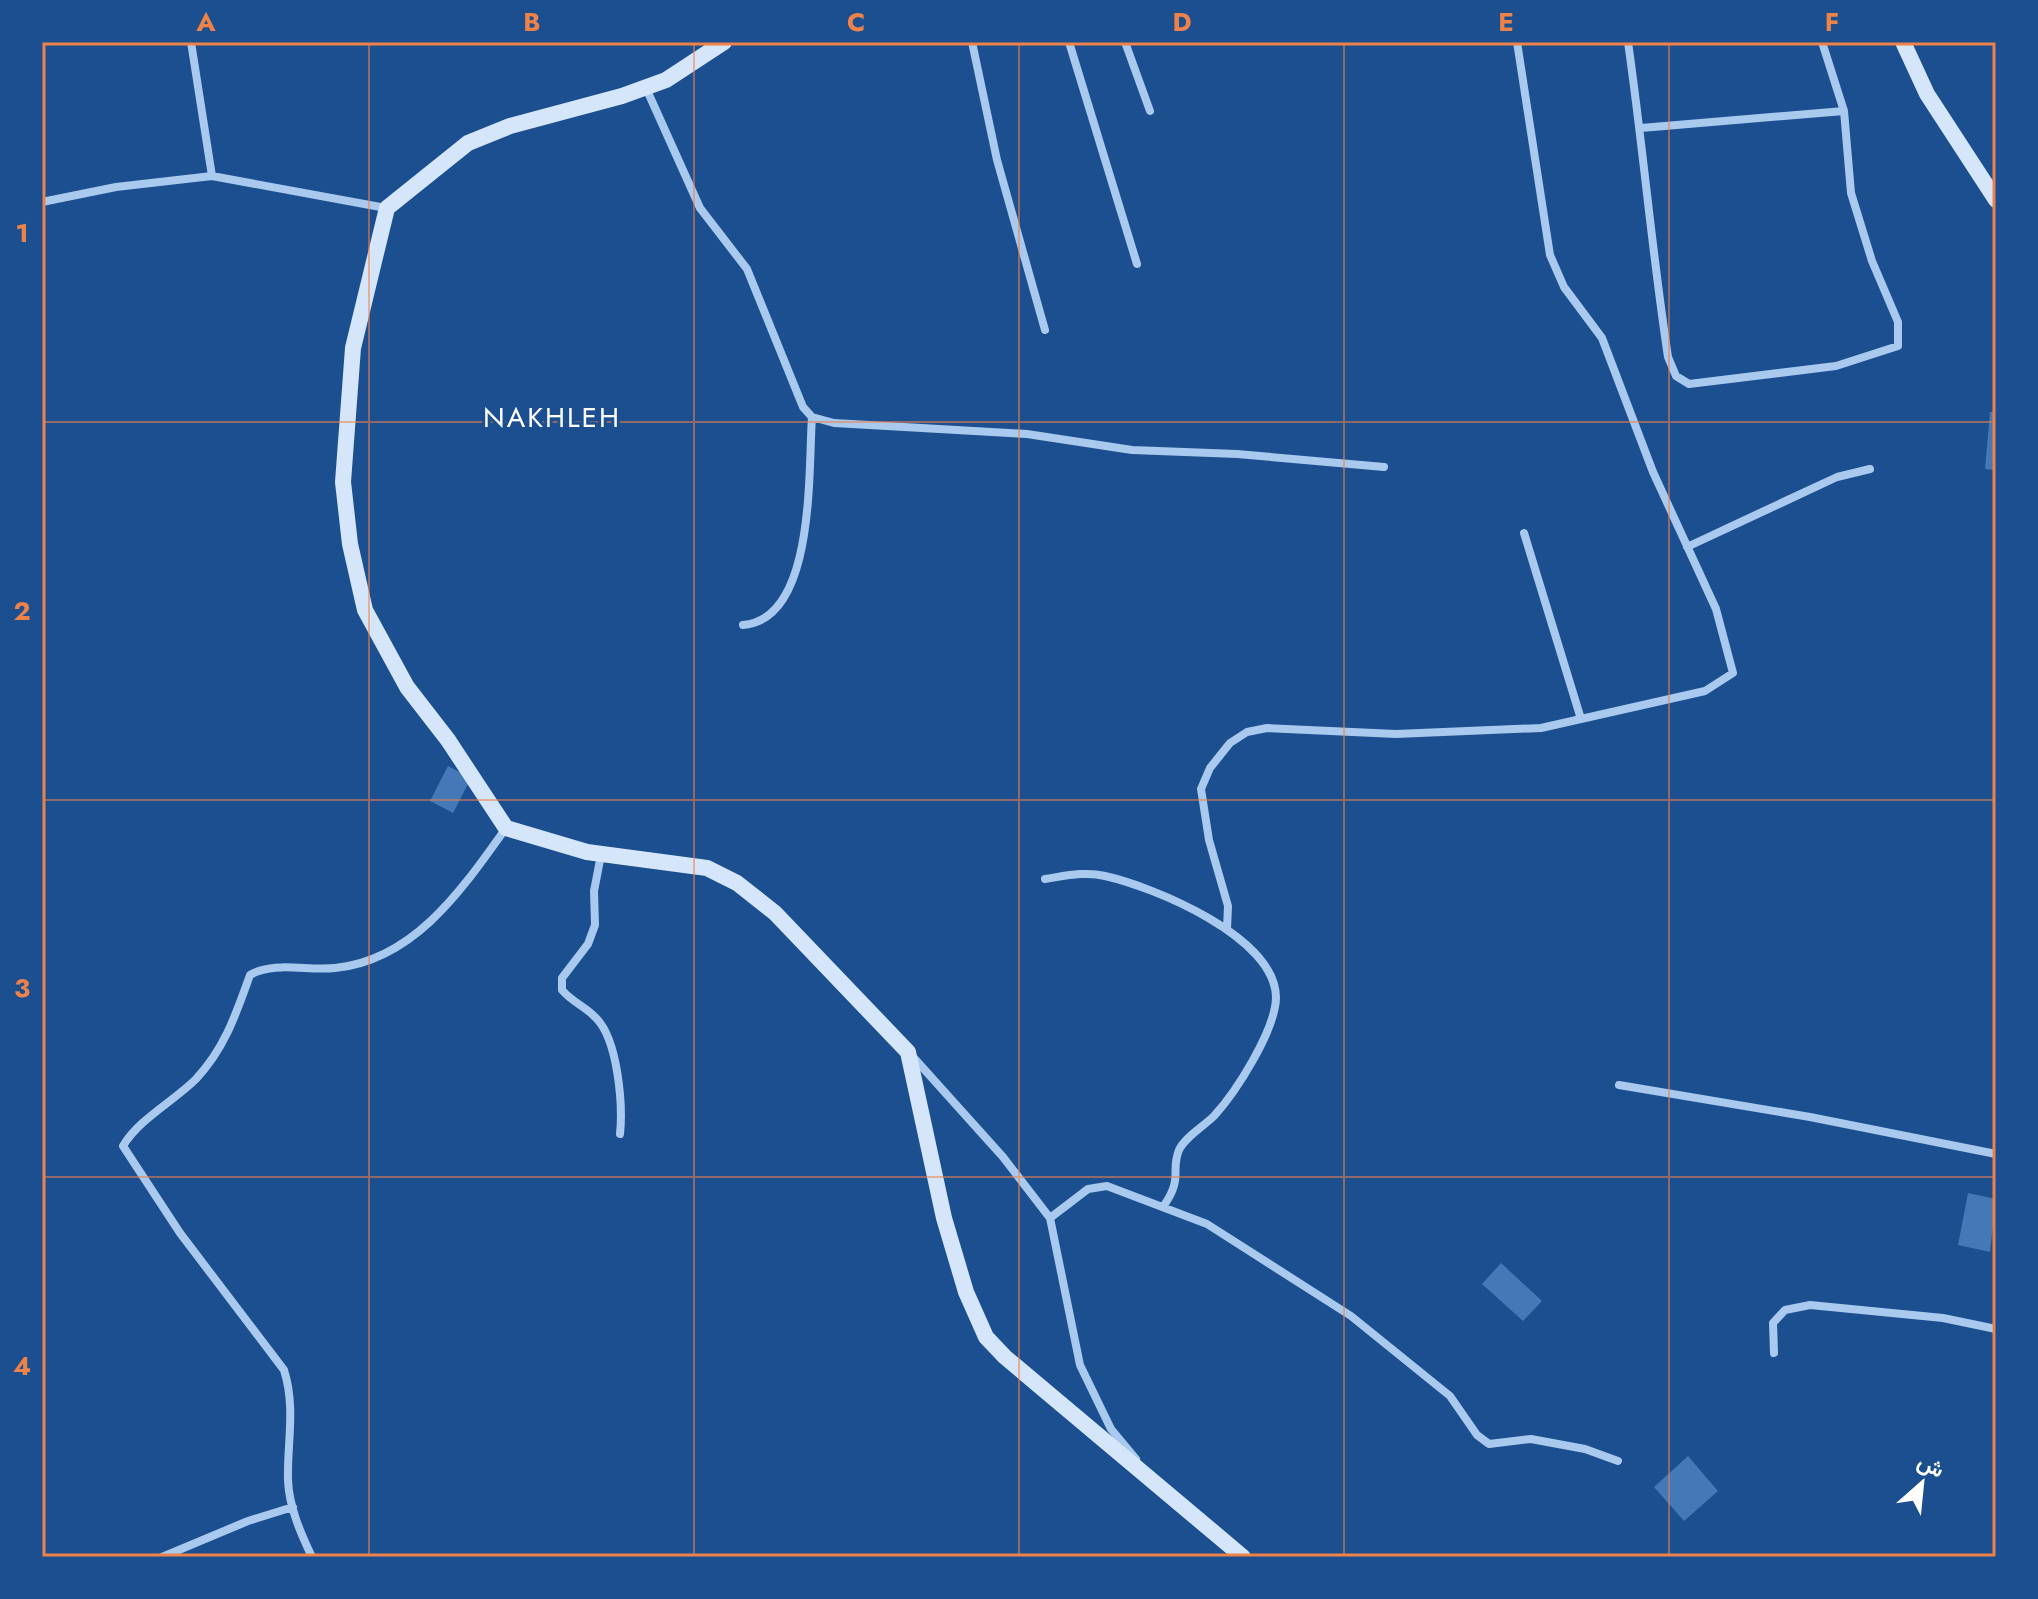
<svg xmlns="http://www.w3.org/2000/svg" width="2038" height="1599" font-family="Jost,Vazirmatn,sans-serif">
  <rect width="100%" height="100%" fill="#1b4f8f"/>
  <path fill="#4478b7" d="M1990 412H1996V470L1985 469Z
    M448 766 471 778 453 813 430 801Z
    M1968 1193 1996 1199 1990 1252 1958 1245Z
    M1501 1263 1542 1301 1523 1321 1482 1284Z
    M1688 1456 1718 1491 1684 1521 1654 1487Z"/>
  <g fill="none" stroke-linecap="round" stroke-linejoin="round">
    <path stroke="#a9c9ee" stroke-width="8" d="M191 42 212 176
      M972 42 997 160 1045 330
      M1069 42 1137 264
      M1125 42 1150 111
      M1628 42C1643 147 1652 252 1668 357L1676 376 1689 384 1836 366 1898 346V322L1872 261 1851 193 1844 111 1822 42
      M646 88 700 208 747 269 803 407 812 417 834 423 1027 434 1132 450 1237 454 1384 467
      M1641 128 1844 111
      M42 202 116 187 212 176 386 208
      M1524 533 1581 719
      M1687 547 1837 477 1870 469
      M743 625C816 619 808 470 812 417
      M601 855 594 891 595 925 588 944 562 978V990C572 1002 586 1007 596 1018 618 1040 623 1105 620 1134
      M1045 879C1065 876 1085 871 1105 876 1154 887 1276 937 1276 998 1275 1031 1236 1092 1214 1116 1204 1126 1185 1137 1179 1150 1170 1172 1184 1177 1163 1207
      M1227 929 1228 906 1209 840 1201 789 1210 768 1230 743 1247 732 1267 728 1396 734 1541 728 1705 691 1733 673 1716 609 1653 472 1602 338 1564 287 1550 255 1517 42
      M914 1058 1003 1157 1050 1218 1080 1365 1111 1429 1136 1459
      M1619 1085 1810 1117 1996 1154
      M1050 1218 1088 1189 1107 1186 1207 1224 1351 1316 1450 1396 1477 1435 1489 1444 1531 1439 1585 1449 1618 1461
      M1774 1353 1773 1323 1785 1310 1810 1305 1943 1318 1996 1329
      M162 1557 248 1521 293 1507
      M312 1557C301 1534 289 1507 288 1480 287 1442 296 1408 284 1370L180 1233 123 1146C139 1119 174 1101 196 1079 225 1048 236 1014 250 975 274 961 307 971 335 968 415 960 463 888 506 828"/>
    <path stroke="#d6e6fa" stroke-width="16" d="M724 42 666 80 622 96 510 126 468 143 387 208 353 348 343 482 350 544 365 610 407 687 448 740 506 828 587 852 707 868 737 883 775 913 908 1052 944 1218 966 1292 986 1337 1005 1357 1243 1557
      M1903 42 1927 94 1996 200"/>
  </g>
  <path fill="none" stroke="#ee8249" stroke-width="2" stroke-opacity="0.55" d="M369 42V1557M694 42V1557M1019 42V1557M1344 42V1557M1669 42V1557M42 422H1996M42 800H1996M42 1177H1996"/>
  <g text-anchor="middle" stroke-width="6" stroke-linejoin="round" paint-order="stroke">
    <g font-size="28" letter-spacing="2" fill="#fff" stroke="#1b4f8f">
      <text x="552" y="427">NAKHLEH</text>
    </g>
  </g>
  <rect width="2038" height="1599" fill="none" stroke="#1b4f8f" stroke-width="88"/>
  <g transform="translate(1922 1483) rotate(27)" stroke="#1b4f8f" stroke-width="6" paint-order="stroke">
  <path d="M0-6L14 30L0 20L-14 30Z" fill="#ffffff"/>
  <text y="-12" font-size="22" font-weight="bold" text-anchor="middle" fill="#ffffff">ش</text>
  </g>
  <rect x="44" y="44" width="1950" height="1511" fill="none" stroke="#ee8249" stroke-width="3"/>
  <g font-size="26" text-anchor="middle" font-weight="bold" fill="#ee8249">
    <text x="206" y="31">A</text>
    <text x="532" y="31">B</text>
    <text x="856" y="31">C</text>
    <text x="1182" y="31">D</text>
    <text x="1506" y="31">E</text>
    <text x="1832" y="31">F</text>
    <text x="22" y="242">1</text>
    <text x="22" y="620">2</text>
    <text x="22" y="997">3</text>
    <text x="22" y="1375">4</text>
  </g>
</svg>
